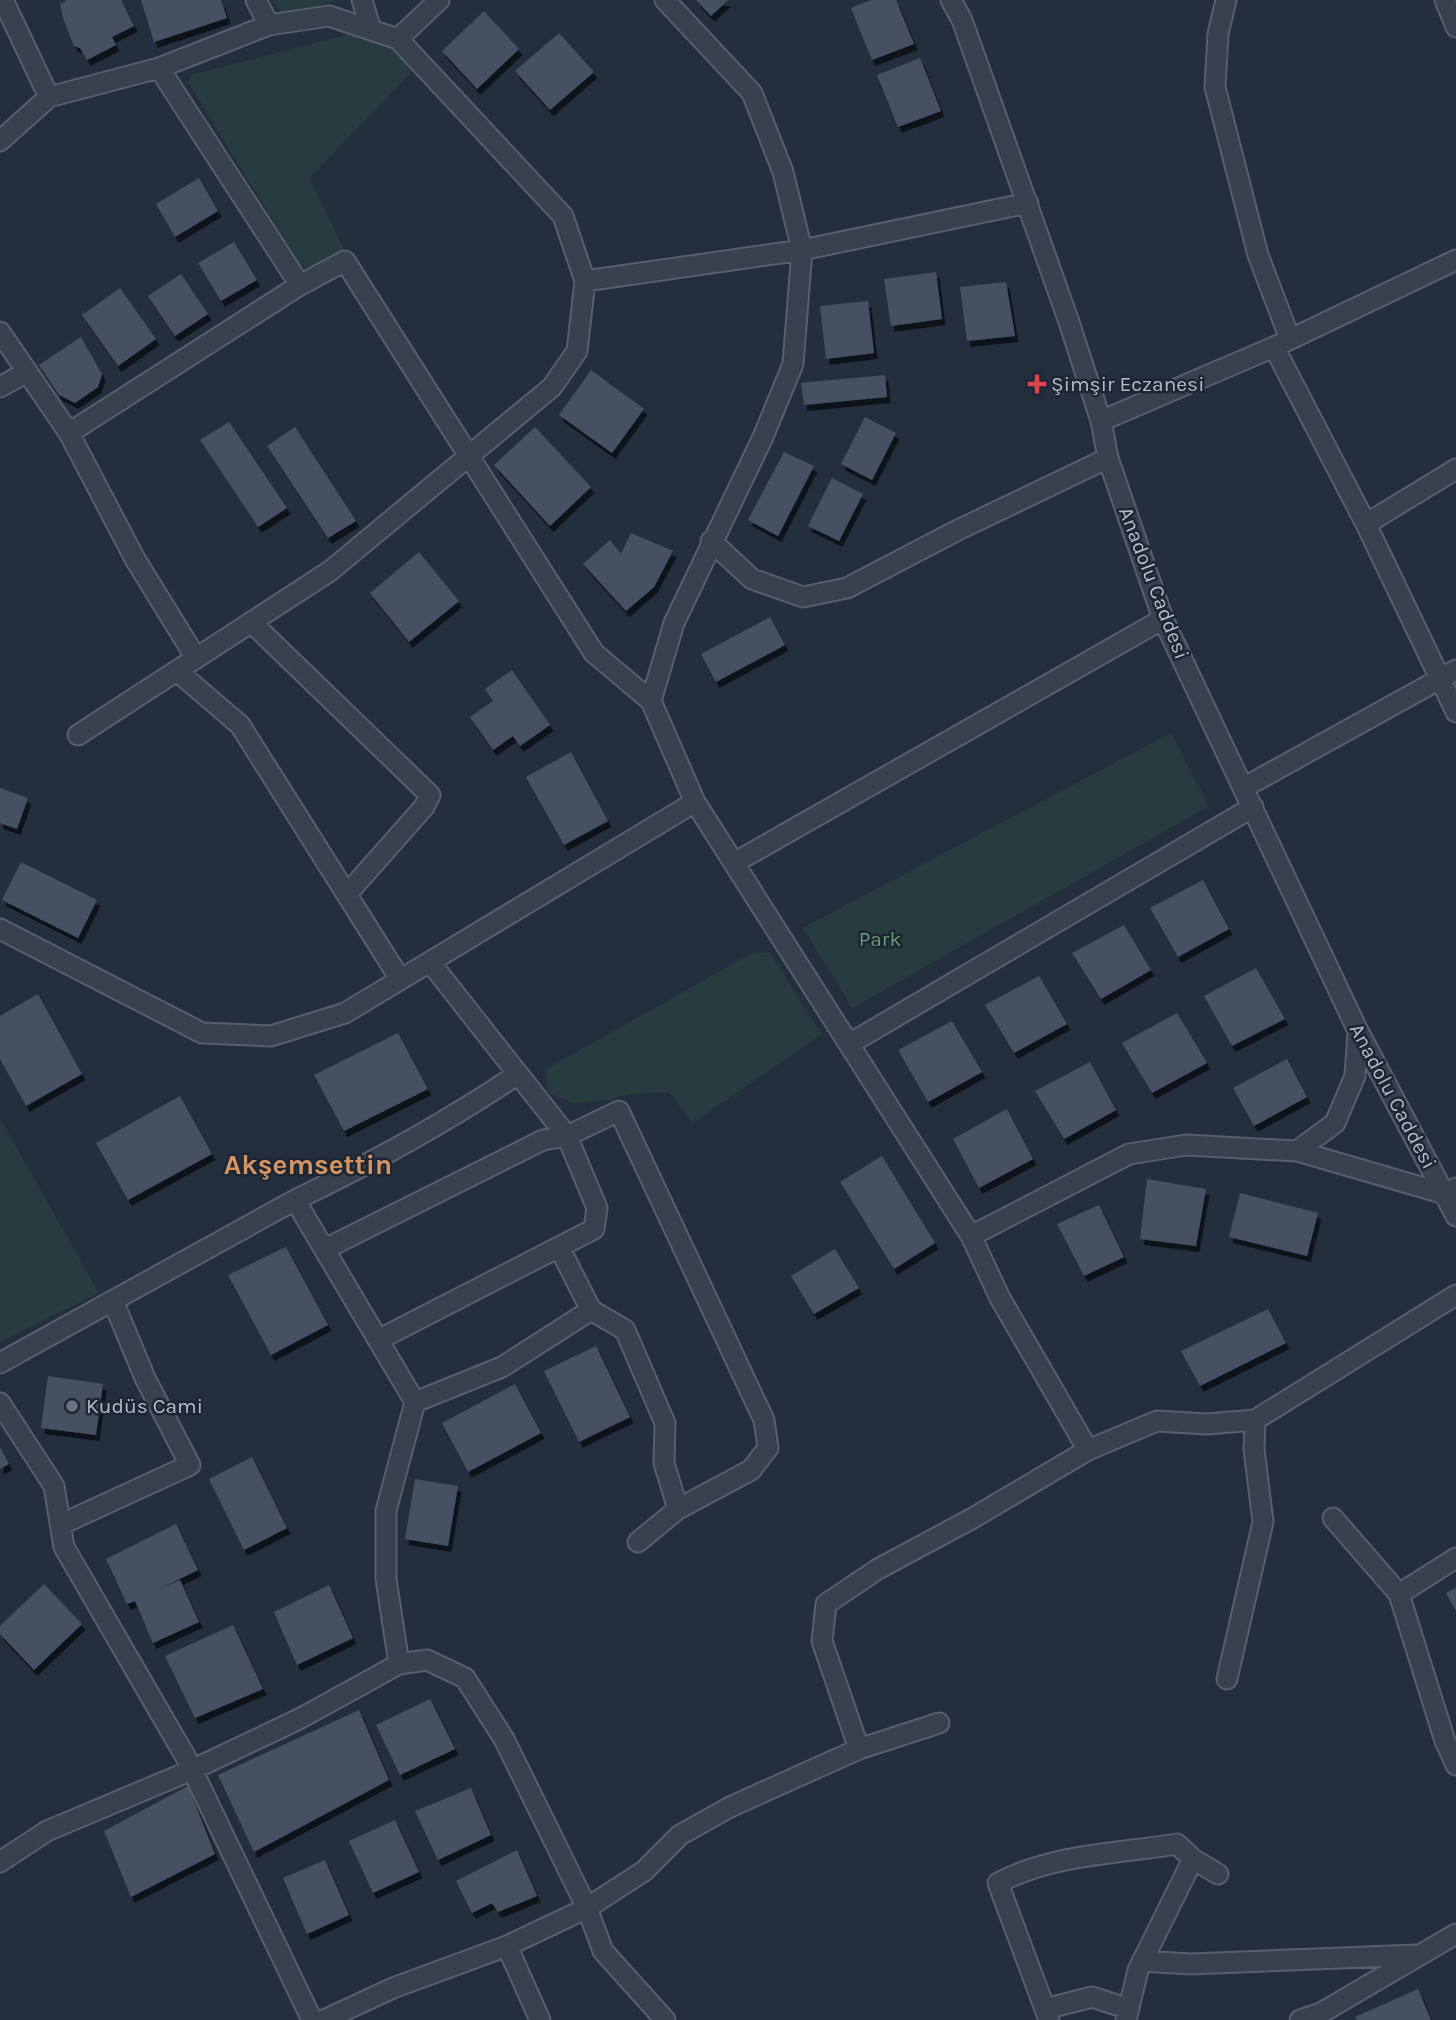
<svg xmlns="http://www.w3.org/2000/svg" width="1456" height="2020" font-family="Karla,sans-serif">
  <defs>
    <filter id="shadow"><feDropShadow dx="3.5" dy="6" stdDeviation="0" flood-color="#0009"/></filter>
  </defs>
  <rect width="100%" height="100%" fill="#242f3e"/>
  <path fill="#263c3f" d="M272 0H338L283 16Z
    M349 34 393 46 413 71 309 178 345 251 307 268 299 263 188 82 191 75Z
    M1171 733 1209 806 852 1008 803 928Z
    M754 952 770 953 822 1034 693 1123 669 1092 628 1094 609 1100 573 1103 548 1093 545 1070Z
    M0 1119 99 1293 0 1342Z"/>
  <path fill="#455162" filter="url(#shadow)" d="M67 0H121L134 26 112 37 116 45 87 60 80 48 74 46 63 18 60 4Z
    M141 0H221L227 18 154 42Z
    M696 0H728L711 16Z
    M871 0H896L914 44 872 60 851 8Z
    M484 11 519 49 477 89 442 51Z
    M559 33 594 72 550 110 515 71Z
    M920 58 941 111 898 127 877 75Z
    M199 178 218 211 175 237 156 204Z
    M234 242 257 280 221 301 198 263Z
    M936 272 942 319 891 326 884 279Z
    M181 274 208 314 175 336 148 296Z
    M1006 282 1015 336 967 341 960 287Z
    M120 288 156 339 118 366 82 315Z
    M868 301 874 353 826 359 820 306Z
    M81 337 102 374 98 387 75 403 59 395 39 365Z
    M591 370 644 409 612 453 559 415Z
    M885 375 887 397 804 405 801 383Z
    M865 417 896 433 872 480 841 464Z
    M229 422 287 508 258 527 200 440Z
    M295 427 356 521 328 538 267 446Z
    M535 427 591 487 550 526 494 465Z
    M784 452 814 466 778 536 748 520Z
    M832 478 863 494 839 541 808 526Z
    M631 533 673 551 654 587 626 611 583 564 610 540 621 554Z
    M419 552 459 601 409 642 370 593Z
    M770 617 785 645 716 682 701 654Z
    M512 670 550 725 520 746 513 736 493 750 470 717 493 701 485 689Z
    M571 752 608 821 564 845 526 777Z
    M0 788 28 798 17 829 0 823Z
    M21 862 97 900 78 938 2 900Z
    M1203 880 1229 929 1178 957 1150 908Z
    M1124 925 1151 970 1101 999 1072 953Z
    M1256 968 1285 1019 1232 1046 1204 996Z
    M1039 976 1067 1024 1014 1053 985 1005Z
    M38 994 82 1074 26 1106 0 1059V1016Z
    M1177 1013 1207 1063 1152 1093 1122 1043Z
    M952 1021 982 1072 928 1102 898 1050Z
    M398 1033 428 1089 344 1131 314 1075Z
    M1287 1059 1307 1097 1254 1126 1233 1088Z
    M1090 1062 1116 1110 1064 1139 1035 1091Z
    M180 1096 212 1154 128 1200 96 1143Z
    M1007 1109 1033 1159 979 1188 953 1139Z
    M882 1156 935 1243 894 1269 840 1182Z
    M1147 1179 1206 1189 1196 1246 1140 1239Z
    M1240 1193 1318 1213 1307 1256 1229 1237Z
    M1099 1205 1124 1257 1084 1276 1057 1224Z
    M286 1247 328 1325 271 1355 228 1275Z
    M835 1249 859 1288 814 1314 791 1276Z
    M1268 1309 1286 1343 1200 1386 1181 1351Z
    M596 1346 630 1417 579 1442 544 1371Z
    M48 1376 103 1384 96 1435 41 1428Z
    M515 1384 541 1433 468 1472 442 1423Z
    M0 1447 9 1464 0 1469Z
    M252 1457 287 1528 244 1550 209 1479Z
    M415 1479 458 1486 448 1546 405 1539Z
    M176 1524 198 1570 155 1591 180 1580 199 1622 153 1643 135 1601 127 1604 106 1559Z
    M44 1584 82 1624 34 1670 0 1634V1626Z
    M329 1585 353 1638 297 1665 274 1612Z
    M1456 1588V1611L1446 1593Z
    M233 1625 263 1689 195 1718 165 1656Z
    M430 1699 455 1749 400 1775 376 1725Z
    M359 1710 389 1780 254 1852 218 1775Z
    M188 1786 215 1854 131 1897 104 1831Z
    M471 1788 491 1835 438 1860 415 1811Z
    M395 1820 419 1872 373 1893 349 1841Z
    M517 1850 537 1896 498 1912 492 1903 472 1913 456 1881Z
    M325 1860 349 1915 307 1934 283 1878Z
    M1418 1989 1431 2020H1357L1355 2017Z"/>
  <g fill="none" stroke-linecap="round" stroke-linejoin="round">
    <defs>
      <path id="minor" d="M256 0 269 25
        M362 0 371 30
        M951 0 962 20 1069 322 1101 421 1108 458 1163 619 1358 1031 1456 1216
        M1226 0 1218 34 1215 87 1258 255 1290 339
        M1445 0 1456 27
        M398 39 439 0
        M159 68 300 285 345 261 594 653 651 701 695 802
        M49 97 159 68 269 25 329 16 398 39 563 216 585 281 577 351 552 387 330 571 78 735
        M0 141 49 97 3 0
        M585 281 802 250 1028 203
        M0 332 69 433 135 559 196 658
        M1274 347 1366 524 1456 469
        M0 387 27 372
        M1101 421 1274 347 1456 260
        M69 433 300 285
        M1366 524 1456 712
        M711 541 752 579 803 597 847 588 956 531 1108 458
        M251 622 430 795 424 807 347 894
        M177 671 240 725 400 979
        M651 701 674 623 763 437 793 364 802 250 783 172 752 93 665 0
        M1243 788 1456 670
        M734 863 1163 619
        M0 929 202 1033 271 1036 345 1013 695 802 971 1236 1129 1154 1186 1145 1297 1151 1445 1194 1456 1188
        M430 962 518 1074
        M849 1044 1253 807
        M1297 1151 1335 1123 1355 1076 1358 1032
        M971 1236 1000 1298 1088 1450
        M325 1249 543 1140 567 1136 619 1111 764 1420 768 1448 751 1470 678 1509 638 1542
        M560 1249 591 1310 625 1330 665 1423 664 1463 678 1509
        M378 1340 594 1229 597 1208 567 1136 518 1074C447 1122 372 1163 295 1200L415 1402
        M0 1363 295 1200
        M0 1403 54 1486 64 1547 188 1761 312 2020
        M1333 1518 1399 1594 1445 1741 1456 1765
        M62 1524 190 1465 145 1378 113 1301
        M1399 1594 1456 1558
        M399 1664 386 1579V1511L415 1402 502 1367 591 1310
        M1227 1679 1263 1522 1254 1449 1255 1420
        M939 1723 859 1749 822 1641 826 1604 878 1569 973 1518 1088 1450 1157 1421 1207 1424 1255 1420 1456 1295
        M0 1862 47 1831 192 1770 301 1718 399 1664 427 1660 465 1678 504 1739 587 1908 603 1951 665 2020
        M507 1946 540 2020
        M1142 1961 1191 1964 1417 1955
        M1045 2009 1092 1997 1129 2009
        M324 2020 393 1988 507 1946 587 1908 644 1871 680 1835 730 1807 859 1749
        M1049 2020 998 1883C1054 1854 1115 1854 1177 1844L1193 1859 1218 1874
        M1126 2020 1138 1970 1193 1859
        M1300 2020 1321 2013 1456 1934"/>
    </defs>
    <use href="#minor" stroke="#565f6c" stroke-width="23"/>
    <use href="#minor" stroke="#38414e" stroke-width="19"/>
  </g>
  <path fill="#e0444e" stroke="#1d2633" stroke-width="2.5" d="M1033.5 373.5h7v7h7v7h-7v7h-7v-7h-7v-7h7z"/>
  <circle fill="#6b7280" stroke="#1d2633" stroke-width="2.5" cx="72" cy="1406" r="7"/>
  <g text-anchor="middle" stroke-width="5" stroke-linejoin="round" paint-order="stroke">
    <g font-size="21" fill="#b4bcc9" stroke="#1d2633" text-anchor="start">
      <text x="1051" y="391">Şimşir Eczanesi</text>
      <text x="86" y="1413">Kudüs Cami</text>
    </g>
    <g font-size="21" fill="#b4bcc9" stroke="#1d2633">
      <text transform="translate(1154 583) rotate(69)" y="7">Anadolu Caddesi</text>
      <text transform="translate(1393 1096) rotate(62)" y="7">Anadolu Caddesi</text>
    </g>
    <g font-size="21" fill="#6b9a76" stroke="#1d2633">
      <text x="880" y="946">Park</text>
    </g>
    <g font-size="28" font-weight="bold" fill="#d59563" stroke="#1d2633">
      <text x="308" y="1174">Akşemsettin</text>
    </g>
  </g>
</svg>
